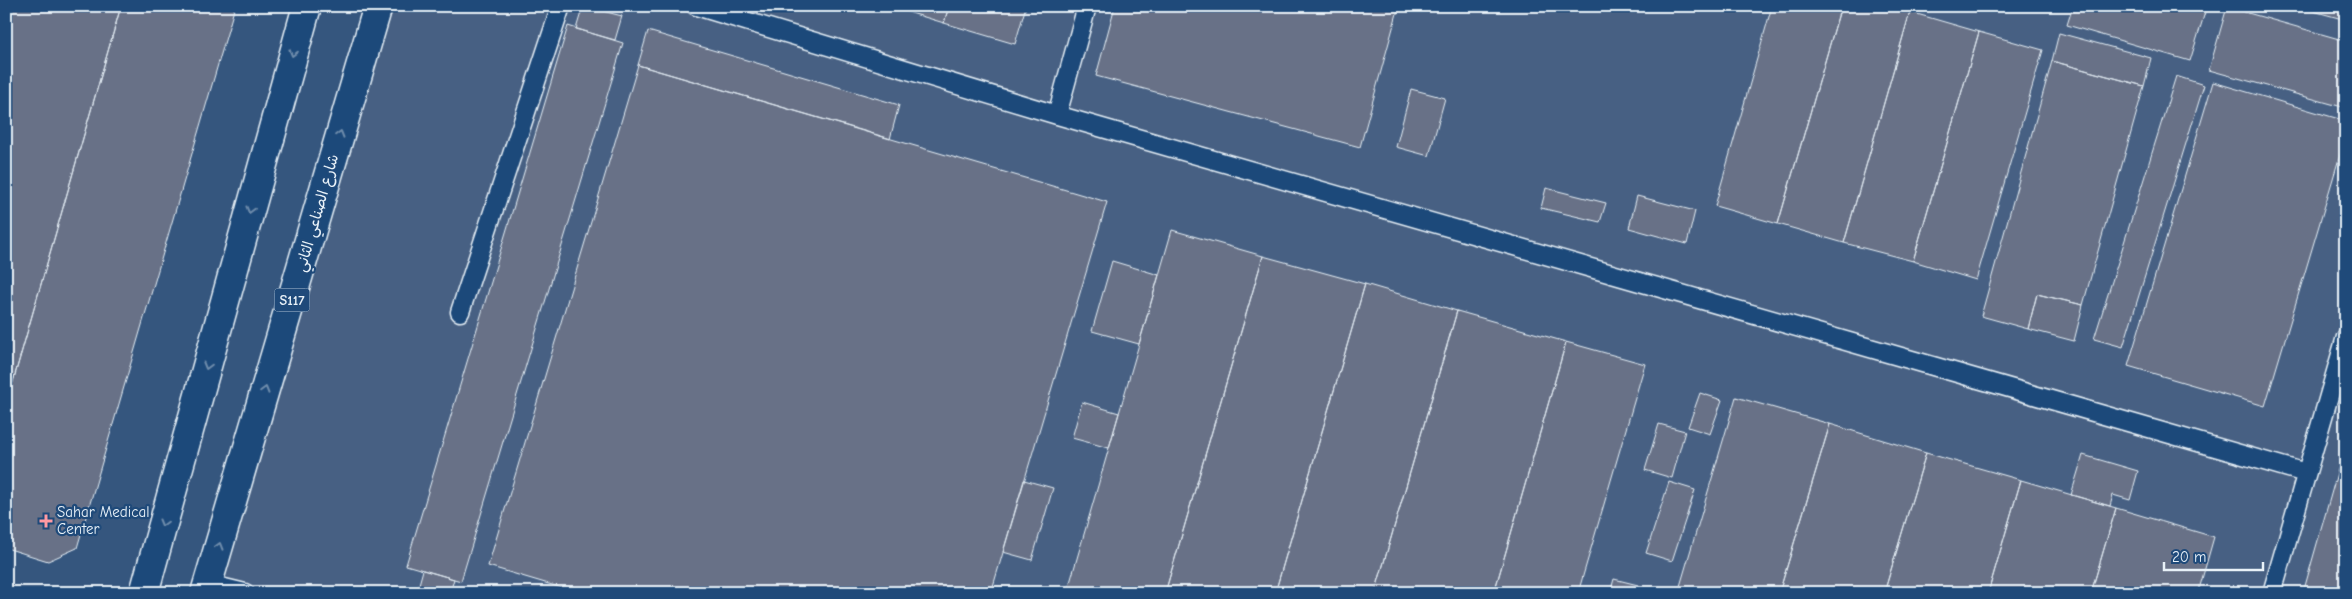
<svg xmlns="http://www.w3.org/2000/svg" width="2352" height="599" font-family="'Comic Neue','Playpen Sans Arabic',sans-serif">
  <rect width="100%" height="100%" fill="#35567e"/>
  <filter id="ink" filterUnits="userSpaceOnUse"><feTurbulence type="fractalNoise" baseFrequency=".02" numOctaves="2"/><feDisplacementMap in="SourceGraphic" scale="10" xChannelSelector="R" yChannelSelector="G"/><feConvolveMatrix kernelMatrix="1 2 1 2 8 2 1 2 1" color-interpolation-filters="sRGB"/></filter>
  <g filter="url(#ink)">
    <path fill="#476183" d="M391 6H2346V593H220Z"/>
    <path fill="#677187" stroke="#e8f1f8" d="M6 6H121L6 406Z
      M121 6H235L77 548 48 561 6 548V406Z
      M583 6 622 16 615 40 576 29Z
      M888 6H949L944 23Z
      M949 6H1026L1015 44 944 23Z
      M1115 6H1399L1360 147 1096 76Z
      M1772 6H1841L1778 224 1715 206Z
      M1841 6H1888L1910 12 1844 243 1778 224Z
      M2073 6H2196L2206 9 2190 61 2067 25Z
      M2295 6H2346V20Z
      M2227 7 2346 41V108L2209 70Z
      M1910 12 1979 32 1913 261 1844 243Z
      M568 26 623 43 461 581 406 565Z
      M648 31 899 105 890 139 638 65Z
      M1979 32 2043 50 1976 280 1913 261Z
      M2059 33 2151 58 2144 86 2052 61Z
      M2052 61 2144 86 2083 305 2037 294 2028 329 1981 316Z
      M638 65 1107 202 991 593H579L488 566Z
      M2176 76 2204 85 2123 347 2094 339Z
      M2213 82 2346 121V135L2265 406 2128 366Z
      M1411 89 1445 98 1429 156 1396 147Z
      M1546 188 1606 203 1600 222 1541 208Z
      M1637 196 1695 211 1687 244 1629 228Z
      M1172 230 1263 256 1165 593H1067Z
      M1263 256 1365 284 1275 593H1165Z
      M1112 261 1159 275 1139 344 1092 331Z
      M1365 284 1457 311 1375 593H1275Z
      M2037 294 2083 305 2074 341 2028 329Z
      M1457 311 1566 342 1494 593H1375Z
      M1566 342 1645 364 1578 593H1494Z
      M1700 393 1722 400 1710 434 1688 427Z
      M1736 397 1830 424 1779 593H1678Z
      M1082 402 1119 413 1109 448 1072 438Z
      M1659 424 1685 431 1672 478 1645 470Z
      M1830 424 1926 453 1884 593H1779Z
      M1926 453 2021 480 1988 593H1884Z
      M2083 455 2138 471 2130 500 2113 495 2110 506 2071 495Z
      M2341 459 2346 460V593H2303Z
      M1024 480 1053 488 1032 560 1003 552Z
      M2021 480 2116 508 2091 593H1988Z
      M1669 482 1695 490 1672 561 1646 553Z
      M2116 508 2214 537 2198 593H2091Z
      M423 570 454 579 450 593H435L418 588Z
      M1614 579 1638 585 1636 593H1610Z"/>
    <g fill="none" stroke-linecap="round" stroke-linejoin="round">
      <defs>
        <path id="lane" d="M696 6 1057 115 2306 473
          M1057 115 1087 6
          M460 312 561 6
          M208 584 245 593
          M2272 593 2346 337"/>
        <path id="primary" d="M144 593 307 6
          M205 593 378 6"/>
      </defs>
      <use href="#lane" stroke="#e8f1f8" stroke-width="21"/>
      <use href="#primary" stroke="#e8f1f8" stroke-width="31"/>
      <use href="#lane" stroke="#1f4a7a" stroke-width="18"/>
      <use href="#primary" stroke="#1f4a7a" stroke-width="28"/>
    </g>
    <defs><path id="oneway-chevron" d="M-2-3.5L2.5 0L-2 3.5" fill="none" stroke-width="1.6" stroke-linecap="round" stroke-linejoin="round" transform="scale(1.25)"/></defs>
    <g stroke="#6f8dac">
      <use href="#oneway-chevron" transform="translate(293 53) rotate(105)"/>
      <use href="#oneway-chevron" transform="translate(340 134) rotate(-74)"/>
      <use href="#oneway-chevron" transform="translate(250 210) rotate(105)"/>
      <use href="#oneway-chevron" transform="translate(207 366) rotate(105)"/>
      <use href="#oneway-chevron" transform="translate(265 390) rotate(-74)"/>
      <use href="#oneway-chevron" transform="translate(163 523) rotate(105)"/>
      <use href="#oneway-chevron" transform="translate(219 546) rotate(-74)"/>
    </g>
  </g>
  <path fill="#ff9aa2" stroke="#1f4a7a" stroke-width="2" d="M43.5 513.5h5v5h5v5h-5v5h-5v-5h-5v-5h5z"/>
  <g text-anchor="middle" stroke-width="4.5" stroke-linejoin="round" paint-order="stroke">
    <rect fill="#1f4a7a" stroke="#acbfd2" stroke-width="1" x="274.5" y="288.5" width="35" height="23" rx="4"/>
    <g font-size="14" font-weight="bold" fill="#e8f1f8">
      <text x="292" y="305">S117</text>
    </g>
    <g font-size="15" fill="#e8f1f8" stroke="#1f4a7a">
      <text transform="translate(317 213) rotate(-74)" y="5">شارع الصناعي الثاني</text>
    </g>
    <g font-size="15" fill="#e8f1f8" stroke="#1f4a7a" text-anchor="start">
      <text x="57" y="517">Sahar Medical<tspan x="57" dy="17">Center</tspan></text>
    </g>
  </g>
  <rect width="2352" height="599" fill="none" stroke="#1f4a7a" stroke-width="25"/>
  <rect x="12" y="12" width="2327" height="574" fill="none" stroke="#e8f1f8" stroke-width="2" filter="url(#ink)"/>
  <path d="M2164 562v8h99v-8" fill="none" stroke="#e8f1f8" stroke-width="2.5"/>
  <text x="2172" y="562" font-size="15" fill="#e8f1f8" stroke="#1f4a7a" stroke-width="4" paint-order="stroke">20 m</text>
</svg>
